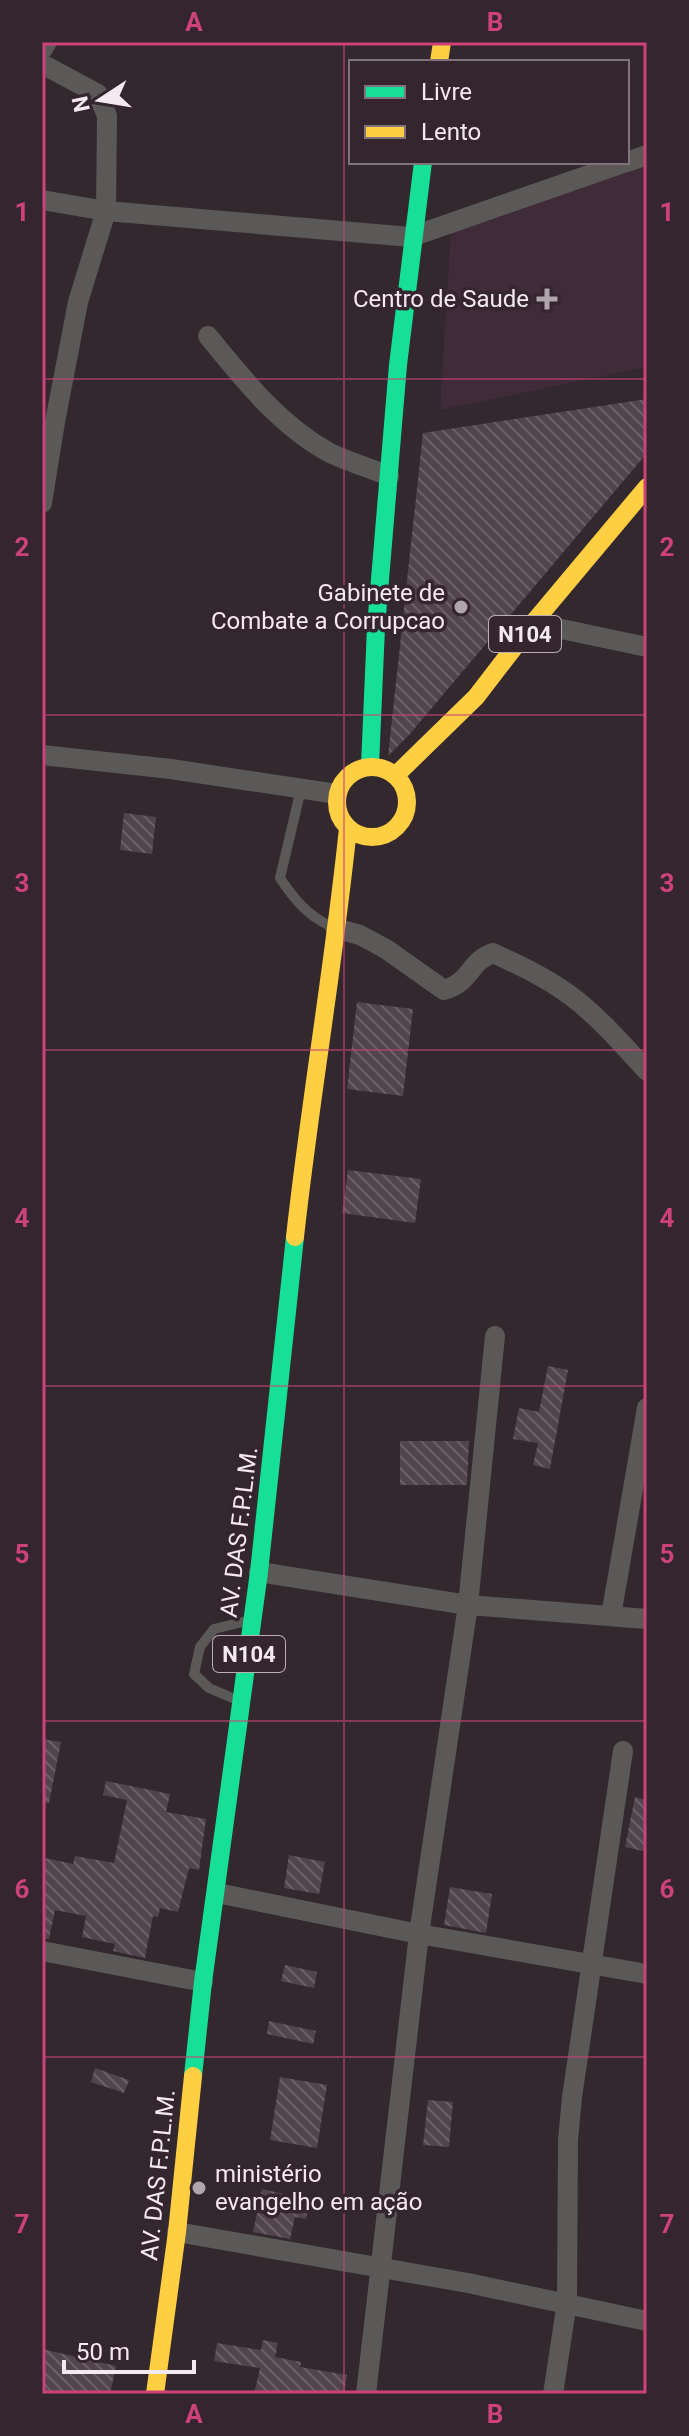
<svg xmlns="http://www.w3.org/2000/svg" width="689" height="2436" font-family="Roboto,sans-serif">
  <defs>
    <pattern id="building-back-hatch" width="6" height="6" patternUnits="userSpaceOnUse" patternTransform="scale(2)"><rect width="6" height="6" fill="#52444d"/><path d="M-1 5l2 2M0 0l6 6M5-1l2 2" fill="none" stroke="#6c5f67"/></pattern>
  </defs>
  <rect width="100%" height="100%" fill="#32282e"/>
  <path fill="#402b38" d="M647 166V367L440 410 451 230Z"/>
  <path fill="url(#building-back-hatch)" d="M647 399V453L409 735 388 756 423 433Z
    M124 813 156 817 152 854 120 850Z
    M357 1002 413 1009 403 1096 347 1089Z
    M348 1170 421 1179 415 1223 342 1213Z
    M548 1366 568 1370 550 1469 533 1465 538 1443 513 1439 519 1408 539 1412Z
    M400 1441H469L467 1485H400Z
    M42 1739 61 1742 49 1803H42Z
    M106 1781 170 1794 166 1812 206 1819 199 1870 189 1868 178 1912 160 1908 158 1917 153 1916 145 1958 113 1951 115 1944 82 1937 86 1916 55 1910 49 1939 42 1938V1873L45 1858 73 1864 75 1856 114 1863 127 1800 103 1795Z
    M635 1797 647 1800V1852L625 1847Z
    M289 1855 325 1862 319 1894 284 1888Z
    M450 1887 492 1894 486 1933 444 1925Z
    M285 1965 317 1972 314 1988 281 1981Z
    M269 2021 316 2031 313 2044 267 2034Z
    M95 2068 129 2080 124 2093 91 2082Z
    M280 2077 327 2085 317 2148 270 2140Z
    M428 2100 453 2102 449 2147 423 2145Z
    M262 2189 310 2200 306 2219 295 2217 290 2239 253 2232Z
    M263 2340 278 2343 275 2357 301 2362 300 2367 347 2375 344 2394H254L260 2368 214 2361 217 2343 261 2350Z
    M42 2349 116 2366 110 2394H42Z"/>
  <g fill="none" stroke-linecap="round" stroke-linejoin="round">
    <path stroke="#5a5958" stroke-width="10" d="M301 789 280 878C294 899 307 915 330 926
      M237 1700 209 1688 194 1674 200 1647 214 1629 247 1621"/>
    <path stroke="#5a5958" stroke-width="20" d="M42 50 47 42
      M42 64 98 94 107 116 106 211 78 302 55 422 42 503
      M627 162 647 155
      M42 200 106 211 411 237 626 162
      M208 336C243 379 280 426 330 453 349 462 370 468 389 476
      M533 623 647 647
      M42 755 171 769 337 794
      M335 928 360 935 386 949 444 990C473 981 468 962 493 953 519 965 547 978 571 996 599 1017 623 1045 647 1071
      M259 1572 468 1605 647 1619
      M611 1616 647 1408
      M217 1893 419 1934 647 1974
      M42 1951 203 1982
      M177 2232 468 2283 647 2321
      M366 2394 419 1934 468 1605 495 1336
      M553 2394 567 2302 568 2140 572 2097 623 1751"/>
    <path stroke="#16e098" stroke-width="18" d="M370 766 376 627 398 365 423 162
      M193 2076 203 1982 259 1572 295 1237"/>
    <path stroke="#ffcf43" stroke-width="18" d="M439 62 442 42
      M337 802a35 35 0 1 1 70 0a35 35 0 1 1-70 0Z
      M396 775 476 697 533 623 647 487
      M295 1237C310 1100 334 965 348 828
      M155 2394 177 2232 193 2076"/>
  </g>
  <path fill="none" stroke="#cc4279" stroke-width="2" stroke-opacity="0.55" d="M344 42V2394M42 379H647M42 715H647M42 1050H647M42 1386H647M42 1721H647M42 2057H647"/>
  <g fill="#b0a5ab" stroke="#35252f" stroke-width="3">
    <path d="M543 287h8v8h8v8h-8v8h-8v-8h-8v-8h8z"/>
    <circle cx="461" cy="607" r="8"/>
    <circle cx="199" cy="2188" r="8"/>
  </g>
  <g text-anchor="middle" stroke-width="7" stroke-linejoin="round" paint-order="stroke">
    <g fill="#35252f" stroke="#bbaeb5" stroke-width="2">
      <rect x="489" y="616" width="72" height="36" rx="6"/>
      <rect x="213" y="1636" width="72" height="36" rx="6"/>
    </g>
    <g font-size="22" font-weight="bold" fill="#f4e9ef">
      <text x="525" y="642">N104</text>
      <text x="249" y="1662">N104</text>
    </g>
    <g font-size="24" fill="#f4e9ef" stroke="#35252f" text-anchor="end">
      <text x="529" y="307">Centro de Saude</text>
      <text x="445" y="601">Gabinete de<tspan x="445" dy="28">Combate a Corrupcao</tspan></text>
      <text x="215" y="2182" text-anchor="start">ministério<tspan x="215" dy="28">evangelho em ação</tspan></text>
    </g>
    <g font-size="24" fill="#f4e9ef" stroke="#35252f">
      <text transform="translate(239 1532) rotate(-83)" y="8">AV. DAS F.P.L.M.</text>
      <text transform="translate(158 2175) rotate(-84)" y="8">AV. DAS F.P.L.M.</text>
    </g>
  </g>
  <rect width="689" height="2436" fill="none" stroke="#35252f" stroke-width="88"/>
  <rect x="349" y="60" width="280" height="104" fill="#35252f" stroke="#81737c" stroke-width="2"/>
  <rect x="365" y="86" width="40" height="12" fill="#16e098" stroke="#81737c" stroke-width="2"/>
  <text x="421" y="100" font-size="24" fill="#f4e9ef">Livre</text>
  <rect x="365" y="126" width="40" height="12" fill="#ffcf43" stroke="#81737c" stroke-width="2"/>
  <text x="421" y="140" font-size="24" fill="#f4e9ef">Lento</text>
  <g transform="translate(100 100) rotate(258)" stroke="#35252f" stroke-width="6" paint-order="stroke">
  <path d="M0-6L14 30L0 20L-14 30Z" fill="#f4e9ef"/>
  <text y="-12" font-size="22" font-weight="bold" text-anchor="middle" fill="#f4e9ef">N</text>
  </g>
  <path d="M64 2360v12h130v-12" fill="none" stroke="#f4e9ef" stroke-width="4"/>
  <text x="76" y="2360" font-size="24" fill="#f4e9ef" stroke="#35252f" stroke-width="6" paint-order="stroke">50 m</text>
  <rect x="44" y="44" width="601" height="2348" fill="none" stroke="#cc4279" stroke-width="3"/>
  <g font-size="26" text-anchor="middle" font-weight="bold" fill="#cc4279">
    <text x="194" y="31">A</text>
    <text x="495" y="31">B</text>
    <text x="22" y="221">1</text>
    <text x="667" y="221">1</text>
    <text x="22" y="556">2</text>
    <text x="667" y="556">2</text>
    <text x="22" y="892">3</text>
    <text x="667" y="892">3</text>
    <text x="22" y="1227">4</text>
    <text x="667" y="1227">4</text>
    <text x="22" y="1563">5</text>
    <text x="667" y="1563">5</text>
    <text x="22" y="1898">6</text>
    <text x="667" y="1898">6</text>
    <text x="22" y="2233">7</text>
    <text x="667" y="2233">7</text>
    <text x="194" y="2423">A</text>
    <text x="495" y="2423">B</text>
  </g>
</svg>
